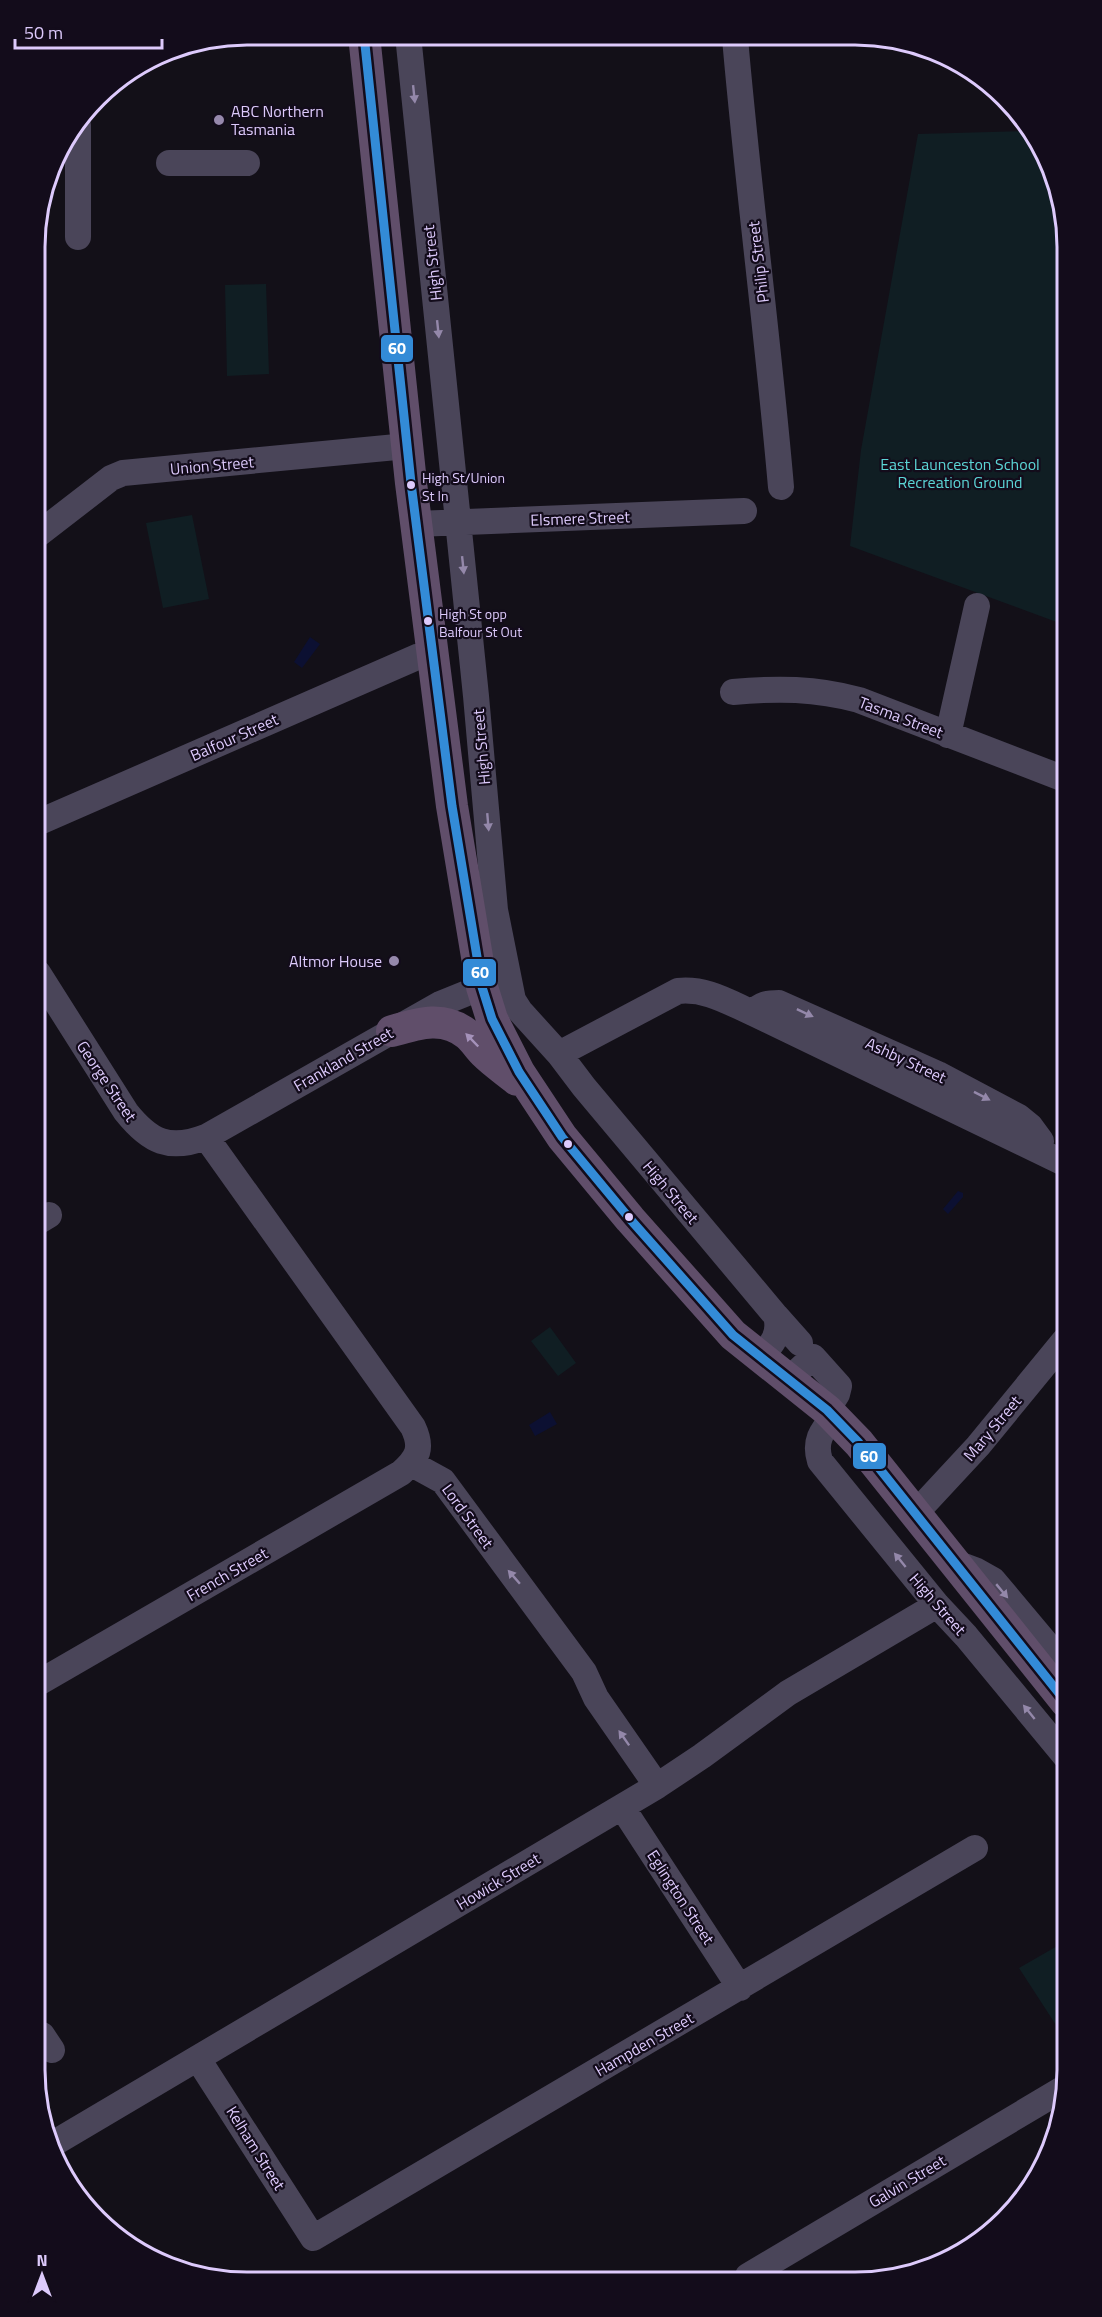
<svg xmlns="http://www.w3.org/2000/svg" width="1102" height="2317" font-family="'Titillium Web',sans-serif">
  <rect width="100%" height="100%" fill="#131018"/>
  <path fill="#101e23" d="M1031 131 1039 141 1060 192 1062 624 850 546 861 450 918 134Z
    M266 284 269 374 227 376 225 285Z
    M192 515 209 599 163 608 146 523Z
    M550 1327 576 1363 558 1376 531 1341Z
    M1066 1941 1067 2042 1019 1968Z"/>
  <path fill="#0c1032" d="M310 637 320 644 302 668 294 662Z
    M958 1191 963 1193V1197L948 1214 943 1209Z
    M550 1412 557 1424 535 1436 529 1425Z"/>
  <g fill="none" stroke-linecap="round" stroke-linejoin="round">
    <path stroke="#4a4559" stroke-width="26" d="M408 35 476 696 495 910 513 1000 520 1011 559 1054 584 1087 776 1316C781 1334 772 1345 760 1357
      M735 38C748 188 768 337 781 487
      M78 125V237
      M169 163H247
      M416 524 744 511
      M36 536 111 478 123 473 407 446
      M733 692C777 688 815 688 859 700L1062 778
      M948 735 977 606
      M37 823 417 657 432 655
      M38 973 126 1112C150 1142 169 1151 206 1137L440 1004 482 987
      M753 1013C760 1004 768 1003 779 1003L938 1074 1019 1117 1030 1126 1041 1141 1040 1151
      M559 1054 678 991C706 988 728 1002 753 1013L1064 1163
      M39 1221 49 1215
      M776 1316 800 1343
      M788 1380 813 1357 839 1386 837 1394 827 1410
      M834 1417C821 1431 814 1442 820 1461L937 1605 966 1636 1066 1757
      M412 1464 443 1481 584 1672 596 1698 657 1786
      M915 1511 926 1502 978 1446 1064 1341
      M953 1562 977 1571 993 1580 1066 1667
      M40 1682 401 1473C418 1458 423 1448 413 1427L206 1137
      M622 1807 740 1988
      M42 2035 52 2050
      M198 2059 313 2238 975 1848
      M51 2145 657 1786 702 1756 788 1693 937 1605
      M748 2276 1066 2087"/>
    <path stroke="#604e6a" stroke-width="32" d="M364 35 411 483 452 806 482 987 492 1019 519 1072 562 1137 630 1219 733 1335 827 1410 859 1443 1066 1702
      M392 1031C419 1023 445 1015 468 1035 474 1040 478 1047 484 1053 494 1063 506 1071 517 1080"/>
    <defs>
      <path id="bus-1" d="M364 35 411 483 452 806 482 987 492 1019 519 1072 562 1137 630 1219 733 1335 827 1410 859 1443 1066 1702"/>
    </defs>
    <use href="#bus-1" stroke="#130c1b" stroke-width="14"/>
    <use href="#bus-1" stroke="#338bd7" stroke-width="9"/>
  </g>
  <defs><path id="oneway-solid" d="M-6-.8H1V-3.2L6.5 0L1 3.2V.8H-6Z" transform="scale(1.5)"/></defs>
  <g fill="#9488aa">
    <use href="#oneway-solid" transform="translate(414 94) rotate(84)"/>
    <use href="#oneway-solid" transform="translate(438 329) rotate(84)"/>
    <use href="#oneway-solid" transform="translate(463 565) rotate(84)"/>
    <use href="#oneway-solid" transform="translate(488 822) rotate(85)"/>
    <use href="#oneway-solid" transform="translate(805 1013) rotate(25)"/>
    <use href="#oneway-solid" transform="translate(982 1096) rotate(27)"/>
    <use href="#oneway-solid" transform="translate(900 1560) rotate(-129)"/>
    <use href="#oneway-solid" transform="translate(514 1577) rotate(-131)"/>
    <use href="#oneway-solid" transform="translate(1002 1591) rotate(50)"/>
    <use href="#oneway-solid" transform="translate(1029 1712) rotate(-129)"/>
    <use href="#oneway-solid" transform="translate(624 1738) rotate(-125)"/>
  </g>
  <use fill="#a592ba" href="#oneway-solid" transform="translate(472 1040) rotate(-134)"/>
  <g fill="#9689ac" stroke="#130c1b" stroke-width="2">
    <circle cx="219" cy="120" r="6"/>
    <circle cx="394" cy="961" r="6"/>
  </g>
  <g fill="#ddcafc" stroke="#130c1b" stroke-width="2">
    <circle cx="411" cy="485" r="5"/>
    <circle cx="428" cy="621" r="5"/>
    <circle cx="568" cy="1144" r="5"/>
    <circle cx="629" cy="1217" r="5"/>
  </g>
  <g text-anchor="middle" stroke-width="4.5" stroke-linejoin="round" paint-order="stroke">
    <g font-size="14" fill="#ddcafc" stroke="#130c1b" text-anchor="start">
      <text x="422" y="483">High St/Union<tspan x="422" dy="18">St In</tspan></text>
      <text x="439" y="619">High St opp<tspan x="439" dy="18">Balfour St Out</tspan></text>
    </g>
    <g font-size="16" fill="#ddcafc" stroke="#130c1b" text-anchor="start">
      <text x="231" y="117">ABC Northern<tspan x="231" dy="18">Tasmania</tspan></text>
      <text x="382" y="967" text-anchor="end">Altmor House</text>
    </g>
    <g font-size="16" fill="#ddcafc" stroke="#130c1b">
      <text transform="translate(758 262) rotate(-97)" y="6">Philip Street</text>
      <text transform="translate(432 263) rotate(-96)" y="6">High Street</text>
      <text transform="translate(212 465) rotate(-5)" y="6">Union Street</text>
      <text transform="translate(580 518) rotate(-2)" y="6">Elsmere Street</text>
      <text transform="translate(901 717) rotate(21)" y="6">Tasma Street</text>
      <text transform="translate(234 737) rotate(-24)" y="6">Balfour Street</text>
      <text transform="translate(481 747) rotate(-95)" y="6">High Street</text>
      <text transform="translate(343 1059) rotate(-30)" y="6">Frankland Street</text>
      <text transform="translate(906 1060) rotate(25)" y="6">Ashby Street</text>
      <text transform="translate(107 1081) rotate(56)" y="6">George Street</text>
      <text transform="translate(671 1192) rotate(50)" y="6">High Street</text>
      <text transform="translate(992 1428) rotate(-50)" y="6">Mary Street</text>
      <text transform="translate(468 1516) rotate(54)" y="6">Lord Street</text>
      <text transform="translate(227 1574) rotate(-30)" y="6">French Street</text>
      <text transform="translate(938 1604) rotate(49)" y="6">High Street</text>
      <text transform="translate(498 1881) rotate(-31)" y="6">Howick Street</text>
      <text transform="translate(681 1897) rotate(57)" y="6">Eglington Street</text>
      <text transform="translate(644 2044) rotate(-30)" y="6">Hampden Street</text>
      <text transform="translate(256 2148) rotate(58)" y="6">Kelham Street</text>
      <text transform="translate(907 2181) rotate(-31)" y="6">Galvin Street</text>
    </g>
    <g font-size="16" fill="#5cd5d6" stroke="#130c1b">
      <text x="960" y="470">East Launceston School<tspan x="960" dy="18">Recreation Ground</tspan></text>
    </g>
  </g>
  <path d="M0 0H1102V2317H0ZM247 45H855A202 202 0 0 1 1057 247V2070A202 202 0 0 1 855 2272H247A202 202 0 0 1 45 2070V247A202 202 0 0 1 247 45Z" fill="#130c1b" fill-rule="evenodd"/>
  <path fill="none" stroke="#ddcafc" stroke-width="3" d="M247 45H855A202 202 0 0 1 1057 247V2070A202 202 0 0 1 855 2272H247A202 202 0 0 1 45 2070V247A202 202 0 0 1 247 45Z"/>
  <g stroke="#130c1b" stroke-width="2">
    <rect x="380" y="334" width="34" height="29" rx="6" fill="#338bd7"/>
    <rect x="462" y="958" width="35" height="29" rx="6" fill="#338bd7"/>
    <rect x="852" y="1442" width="35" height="28" rx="6" fill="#338bd7"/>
  </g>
  <g font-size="16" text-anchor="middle" font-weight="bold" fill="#fff">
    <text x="397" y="354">60</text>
    <text x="480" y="978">60</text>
    <text x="869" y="1462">60</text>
  </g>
  <g transform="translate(42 2275)" stroke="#130c1b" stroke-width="4.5" paint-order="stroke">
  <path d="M0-4.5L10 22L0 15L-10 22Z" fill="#ddcafc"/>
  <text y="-9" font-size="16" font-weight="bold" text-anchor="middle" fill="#ddcafc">N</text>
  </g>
  <path d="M15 39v9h147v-9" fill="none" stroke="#ddcafc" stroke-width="3"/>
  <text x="24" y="39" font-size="18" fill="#ddcafc" stroke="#130c1b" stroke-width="4.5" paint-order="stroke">50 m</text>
</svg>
